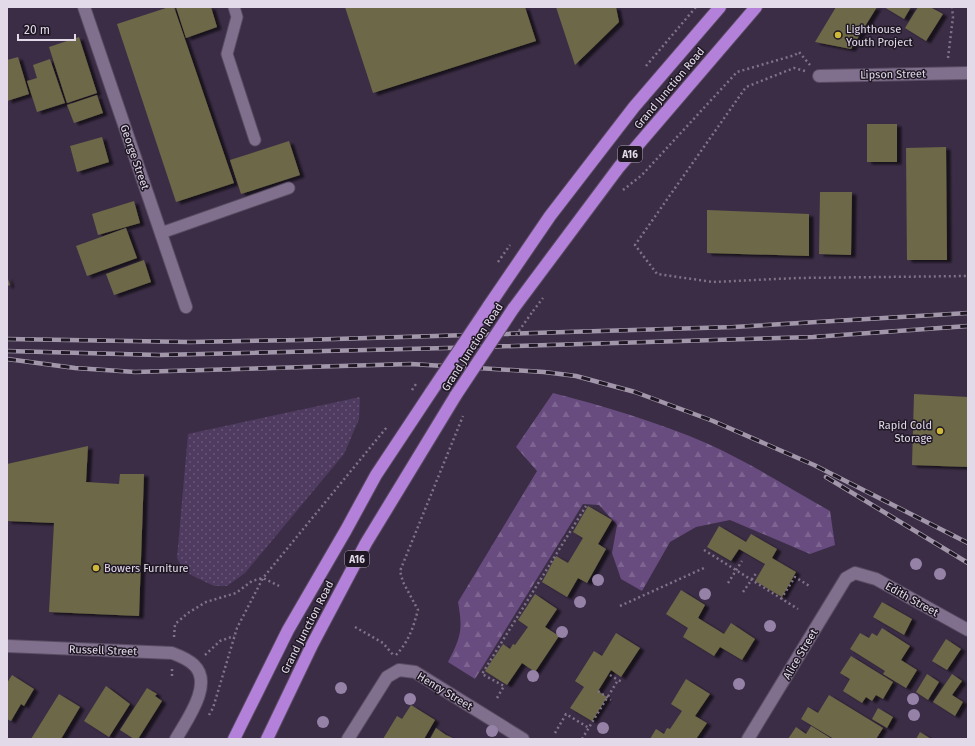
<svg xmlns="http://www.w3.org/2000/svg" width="975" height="746" font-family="'Fira Sans',sans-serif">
  <defs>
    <pattern id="forest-firs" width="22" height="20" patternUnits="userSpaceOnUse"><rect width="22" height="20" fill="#684b7f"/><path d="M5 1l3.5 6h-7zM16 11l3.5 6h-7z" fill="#7d6491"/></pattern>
    <pattern id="park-dots" width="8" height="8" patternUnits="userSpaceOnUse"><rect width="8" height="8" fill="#4f3a60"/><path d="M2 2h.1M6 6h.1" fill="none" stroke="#685677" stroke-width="1.8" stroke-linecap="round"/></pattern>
    <filter id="shadow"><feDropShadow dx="4.5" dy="2.5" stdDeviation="1" flood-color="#0009"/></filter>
  </defs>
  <rect width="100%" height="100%" fill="#3b2d46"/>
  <path fill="url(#forest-firs)" d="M553 393C603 406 658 422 706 443 749 462 789 488 830 511L835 545 810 554 730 520 696 527 670 542 642 591 621 579 612 553 617 525 599 505 583 504 475 679 448 662C461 637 463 630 458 602L537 471 516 447Z"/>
  <path fill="url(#park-dots)" d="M360 397 359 419 344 454 245 573 227 586H214L193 576 183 569 177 558 188 434Z"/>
  <path fill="#6d6847" filter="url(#shadow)" d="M169 7H174L234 183 176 202 117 24Z
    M176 7H211L217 27 186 38Z
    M345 7H525L536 41 373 93Z
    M556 7H616L619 22 575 65Z
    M836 7H877L851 49 815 42Z
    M884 7H911L904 19Z
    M918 7H930L943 14 926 41 905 28Z
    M79 37 97 93 67 103 49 47Z
    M18 57 29 94 7 101V60Z
    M50 59 65 103 37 112 27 81 37 78 33 65Z
    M97 95 103 113 74 123 67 105Z
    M867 124H897V162H867Z
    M102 137 109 162 77 172 70 146Z
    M289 141 300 175 241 194 230 160Z
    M946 147 947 260H907L906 148Z
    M820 192H852L851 255 819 254Z
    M134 201 140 223 98 235 92 214Z
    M707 210 809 214V256L707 253Z
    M126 228 137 258 87 276 76 246Z
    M144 260 151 282 114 295 106 274Z
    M7 276 10 285 7 286Z
    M914 394 968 397V467L912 465Z
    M88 446 86 482 119 484 120 474H144L139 616 49 612 54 523 7 521V464Z
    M588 506 612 520 598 544 606 549 587 583 578 578 567 597 542 582 556 556 568 563 583 538 573 532Z
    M719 526 746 542 751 534 777 549 772 558 796 572 782 597 755 581 765 564 739 549 731 561 707 547Z
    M681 590 705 605 698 618 724 634 731 623 755 639 742 660 720 647 714 656 683 637 688 628 666 614Z
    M535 594 557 609 545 627 559 636 535 672 522 663 507 685 485 671 503 644 510 649 513 644 515 645 528 627 518 620Z
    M882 602 912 619 904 635 873 617Z
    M882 628 910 646 901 660 917 670 906 688 883 674 885 671 850 649 860 633 869 638 872 633 877 636Z
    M616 633 640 648 621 677 611 670 598 691 607 697 592 721 570 708 584 687 575 681 594 651 602 656Z
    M946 639 961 649 947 670 932 661Z
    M851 656 893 682 883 699 876 695 872 701 866 697 862 703 843 691 850 679 840 673Z
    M927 674 939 682 928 700 916 692Z
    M952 674 962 681 952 695 963 702 955 716 933 702Z
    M12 675 34 689 24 706 21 704 11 721 7 719V683Z
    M686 679 710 694 695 716 707 723 696 739H650L656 729 664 734 667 728 670 729 682 711 671 704Z
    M106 686 130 704 109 737 84 721Z
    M147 688 157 694 155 696 162 701 138 739H134L120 730Z
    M59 694 80 707 61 739H31Z
    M829 695 883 728 876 739H834L801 719 808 707 818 713Z
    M411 705 435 720 424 739H383L397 716 402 719Z
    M878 708 893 717 887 728 872 719Z
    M811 726 832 739H788L796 727 806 734Z
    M436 728 446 735 455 739H430Z
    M920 732 931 739H916Z"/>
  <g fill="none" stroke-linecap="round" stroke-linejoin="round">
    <defs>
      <path id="lane" d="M234 7 237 17 227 54 255 140
        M161 233 289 188"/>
      <path id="street" d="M84 7 186 307
        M819 76 968 73
        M7 646 172 653C180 656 188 659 194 665 214 684 186 721 176 739
        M348 739 387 677 399 670 415 672 523 739
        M748 739 846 578 855 573 876 579 968 630"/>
      <path id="highway" d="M488 307 550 216 634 107 720 7
        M513 309 619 167 756 7
        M234 739 288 630 346 530 376 475 431 392
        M267 739 312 645 366 543 456 395"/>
    </defs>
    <use href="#lane" stroke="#584b61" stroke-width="13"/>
    <use href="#street" stroke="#584b61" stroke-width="14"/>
    <use href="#highway" stroke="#584b61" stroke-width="14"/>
    <path stroke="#7f7388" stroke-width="2.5" stroke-dasharray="2 3" stroke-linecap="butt" d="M948 58 953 17 952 7
      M646 66 696 7
      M805 71 794 68 746 87 635 245 657 274 713 282 797 278 968 276
      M623 190 642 175 737 72 795 55 799 52 810 65
      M498 262 510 245
      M533 311 543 298
      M704 550 798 609
      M728 583 742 561
      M743 592 757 572
      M781 599 795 577 811 587
      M620 606 704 568
      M355 627 383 643 394 656
      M174 637 175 624 188 613 206 602 236 593 252 581 263 578 279 586
      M205 655 220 641 234 636
      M396 655C409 641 413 628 418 610L403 582 400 571 463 416
      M610 675 618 680
      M172 676V668
      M598 691 611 700
      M497 698 504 686 482 674 586 506
      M209 715 213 708 237 628 263 578 387 427
      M555 733 566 714 589 728
      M582 739 618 680 623 682"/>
    <use href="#lane" stroke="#80708e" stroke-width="11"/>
    <use href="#street" stroke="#80708e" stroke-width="12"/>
    <use href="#highway" stroke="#b381d9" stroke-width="12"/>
    <defs>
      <path id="rail" d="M7 339 190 342 302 340 734 327 968 313
        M7 351 159 355 447 348 813 337 968 326
        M7 359 75 368 135 372 411 364 544 372 576 376 635 392 713 421 814 465 968 543
        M826 477 968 563"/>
    </defs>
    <use href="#rail" stroke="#a297aa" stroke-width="4.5"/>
    <use href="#rail" stroke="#1f1824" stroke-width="3" stroke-dasharray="9" stroke-linecap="butt"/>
    <defs>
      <path id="highway-bridge" d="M431 392 488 307
        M456 395 513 309"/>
    </defs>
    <use href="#highway-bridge" stroke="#584b61" stroke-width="14" stroke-linecap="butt"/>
    <path stroke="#7f7388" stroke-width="2.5" stroke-dasharray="2 3" stroke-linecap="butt" d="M516 335 533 311
      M412 390 416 384"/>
    <use href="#highway-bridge" stroke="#b381d9" stroke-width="12"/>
  </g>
  <g fill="#9682a7">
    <circle cx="916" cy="564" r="6"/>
    <circle cx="940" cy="574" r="6"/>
    <circle cx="598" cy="580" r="6"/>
    <circle cx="705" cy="594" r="6"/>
    <circle cx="580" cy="602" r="6"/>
    <circle cx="770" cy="626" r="6"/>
    <circle cx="562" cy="632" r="6"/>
    <circle cx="533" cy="676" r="6"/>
    <circle cx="739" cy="684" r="6"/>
    <circle cx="341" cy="688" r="6"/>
    <circle cx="410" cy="699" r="6"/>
    <circle cx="913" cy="699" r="6"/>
    <circle cx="914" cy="715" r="6"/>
    <circle cx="323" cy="722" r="6"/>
    <circle cx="603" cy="728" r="6"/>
    <circle cx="492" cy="731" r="6"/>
  </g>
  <g fill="#ceb837" stroke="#1f1824" stroke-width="1.5">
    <circle cx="838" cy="35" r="4"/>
    <circle cx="940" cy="431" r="4"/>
    <circle cx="96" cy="568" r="4"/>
  </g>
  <g text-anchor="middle" stroke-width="3" stroke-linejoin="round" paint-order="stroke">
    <g fill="#1f1824" stroke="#a89fae" stroke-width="1">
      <rect x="618" y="146" width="24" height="16" rx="3"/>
      <rect x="345" y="551" width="24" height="16" rx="3"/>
    </g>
    <g font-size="10" font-weight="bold" fill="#e2d9e9">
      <text x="630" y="158">A16</text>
      <text x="357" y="563">A16</text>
    </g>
    <g font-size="11" fill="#e2d9e9" stroke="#1f1824" text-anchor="start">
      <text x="846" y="33">Lighthouse<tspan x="846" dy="13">Youth Project</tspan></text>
      <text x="932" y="429" text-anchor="end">Rapid Cold<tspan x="932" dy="13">Storage</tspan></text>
      <text x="104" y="572">Bowers Furniture</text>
    </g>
    <g font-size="11" fill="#e2d9e9" stroke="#1f1824">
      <text transform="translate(893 74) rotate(-1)" y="4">Lipson Street</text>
      <text transform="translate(669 88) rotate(-50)" y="4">Grand Junction Road</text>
      <text transform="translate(135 157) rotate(71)" y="4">George Street</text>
      <text transform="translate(472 347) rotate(-57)" y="4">Grand Junction Road</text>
      <text transform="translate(912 599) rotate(29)" y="4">Edith Street</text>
      <text transform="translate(307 627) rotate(-63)" y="4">Grand Junction Road</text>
      <text transform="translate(103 650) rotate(2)" y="4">Russell Street</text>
      <text transform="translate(800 654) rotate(-59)" y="4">Alice Street</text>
      <text transform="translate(445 691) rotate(31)" y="4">Henry Street</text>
    </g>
  </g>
  <rect width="975" height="746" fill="none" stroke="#e2d9e9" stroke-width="16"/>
  <path d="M18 34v6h57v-6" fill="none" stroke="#e2d9e9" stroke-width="2"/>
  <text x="24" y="34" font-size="12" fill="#e2d9e9" stroke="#1f1824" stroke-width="3" paint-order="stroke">20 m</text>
</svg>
